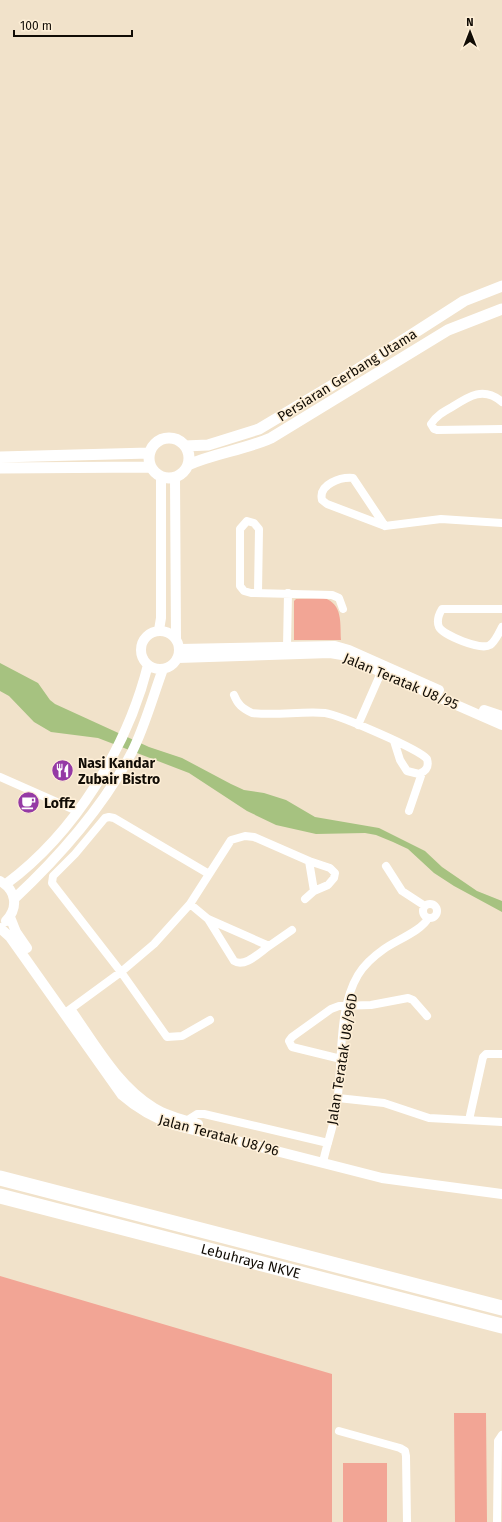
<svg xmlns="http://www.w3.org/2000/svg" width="502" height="1522" font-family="'Fira Sans',sans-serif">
  <rect width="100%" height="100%" fill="#f1e2ca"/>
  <path fill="#f2a595" d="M324 598C343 604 340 623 341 640H294V601L296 599Z
    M0 1276 332 1374V1522H0Z
    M454 1413H486L487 1522H455Z
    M343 1463H387V1522H343Z"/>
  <path fill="#a6c280" d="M0 663 38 683 50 700 55 704 149 747 182 758 231 784 244 790 264 793 286 800 315 817 379 828 425 851 442 867 477 891 502 901V912L454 886 434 873 408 849 393 842 376 835 365 833 316 834 276 825 247 811 189 773 98 738 51 732 34 722 9 696 0 691Z"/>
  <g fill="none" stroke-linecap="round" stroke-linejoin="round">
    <path stroke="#fff" stroke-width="8" d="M502 402C484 386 469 396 452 407 443 412 436 416 431 424L434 429 437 430 502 429
      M385 526 353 478C341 477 318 484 322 500L327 504 385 526 441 519 502 523
      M258 593 259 529 254 523 247 521 240 529V586L244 591 251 593 332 595 339 598 343 609
      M502 609H442C439 614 436 620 439 627 443 635 481 651 490 645 495 642 499 633 502 627
      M287 647 288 593
      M234 695C238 705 242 708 252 713 276 716 301 711 325 713 339 715 419 749 427 759 429 766 427 771 419 774L407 771 400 760 394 741
      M358 725 383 668
      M0 777 77 811
      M409 811 422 773
      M386 866 402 891 425 906
      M209 874 114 818 109 817 105 818 75 854 53 876 52 883 121 972 167 1037 182 1036 210 1020
      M305 899 314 891
      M423 911a7 7 0 1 1 14 0a7 7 0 1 1-14 0Z
      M190 904 208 919 269 946C260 952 245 968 234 961L208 919
      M269 946 292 930
      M65 1013 121 972 154 944 190 904 231 840 245 836 254 837 309 861 330 868 335 873 334 878 328 885 314 891 309 861
      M341 1059 292 1047 289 1041 292 1037 331 1009 339 1006 371 1005 408 998 413 1000 427 1016
      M338 1098 384 1103 429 1118 502 1122
      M469 1120 483 1057 486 1054H502
      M186 1121 197 1114H204L328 1143
      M323 1162C327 1143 335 1123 337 1103 343 1063 337 1010 358 975 364 965 374 956 384 949 395 941 423 930 428 918
      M339 1431 400 1448 405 1451 406 1456 407 1522
      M497 1522 498 1441 502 1435"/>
    <path stroke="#fff" stroke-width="10" d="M175 477 176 639
      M159 630 161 618V477
      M141 650a19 19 0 1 1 38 0a19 19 0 1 1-38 0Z
      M180 649 335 646 349 650 439 690
      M178 658 330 653 342 655 502 725
      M484 710 502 716
      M0 881C16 890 19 907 6 921
      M6 884C75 833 127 748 148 665
      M14 899C60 856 102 809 132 752 145 726 153 696 163 669
      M10 917 16 932 27 948
      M0 928 10 937 122 1095C138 1109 154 1118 174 1125L382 1178 502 1194
      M72 1012C96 1046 118 1086 154 1108 167 1116 183 1120 198 1124"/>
    <path stroke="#fff" stroke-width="11" d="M149 458a20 20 0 1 1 40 0a20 20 0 1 1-40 0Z
      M185 446 208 445 259 429 341 380 464 301 502 286
      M0 457 149 453
      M188 465C215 453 244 450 271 438L448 330 502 309
      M0 468 151 467"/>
    <g stroke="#fff" stroke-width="15">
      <path d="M0 1178 502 1308"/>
      <path id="s1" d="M0 1196 502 1326"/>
    </g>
  </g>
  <defs>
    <symbol id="restaurant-disc" viewBox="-11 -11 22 22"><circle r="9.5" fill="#953aa5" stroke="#feefd7"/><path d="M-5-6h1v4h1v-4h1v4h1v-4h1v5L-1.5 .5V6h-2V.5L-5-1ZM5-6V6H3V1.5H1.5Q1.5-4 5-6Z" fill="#fff"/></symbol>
    <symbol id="cafe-disc" viewBox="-11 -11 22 22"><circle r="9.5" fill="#953aa5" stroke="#feefd7"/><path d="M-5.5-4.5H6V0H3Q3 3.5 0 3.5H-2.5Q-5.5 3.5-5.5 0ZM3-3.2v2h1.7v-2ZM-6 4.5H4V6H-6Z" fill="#fff"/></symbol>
  </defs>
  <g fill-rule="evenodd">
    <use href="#restaurant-disc" x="50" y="758" width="25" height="25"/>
    <use href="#cafe-disc" x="16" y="790" width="25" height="25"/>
  </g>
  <g text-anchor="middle" stroke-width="3" stroke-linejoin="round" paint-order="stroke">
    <g font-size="14" fill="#110c05" stroke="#feefd7">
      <text transform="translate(347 375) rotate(-32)" y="5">Persiaran Gerbang Utama</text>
      <text transform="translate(401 681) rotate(23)" y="5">Jalan Teratak U8/95</text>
      <text transform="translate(342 1059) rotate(-81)" y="5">Jalan Teratak U8/96D</text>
      <text transform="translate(219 1135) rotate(15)" y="5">Jalan Teratak U8/96</text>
      <text dy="5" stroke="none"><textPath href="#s1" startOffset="259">Lebuhraya NKVE</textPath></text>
    </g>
    <g font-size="14" font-weight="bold" fill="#110c05" stroke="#feefd7" text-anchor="start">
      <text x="78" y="768">Nasi Kandar<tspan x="78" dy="16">Zubair Bistro</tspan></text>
      <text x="44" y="808">Loffz</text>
    </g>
  </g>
  <g transform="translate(470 32)" stroke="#feefd7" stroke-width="3" paint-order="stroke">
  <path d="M0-3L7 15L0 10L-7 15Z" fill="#110c05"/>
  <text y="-6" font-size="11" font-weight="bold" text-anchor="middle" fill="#110c05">N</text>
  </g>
  <path d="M14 30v6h118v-6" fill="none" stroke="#110c05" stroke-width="2"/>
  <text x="20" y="30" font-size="12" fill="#110c05" stroke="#feefd7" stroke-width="3" paint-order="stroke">100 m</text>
</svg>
